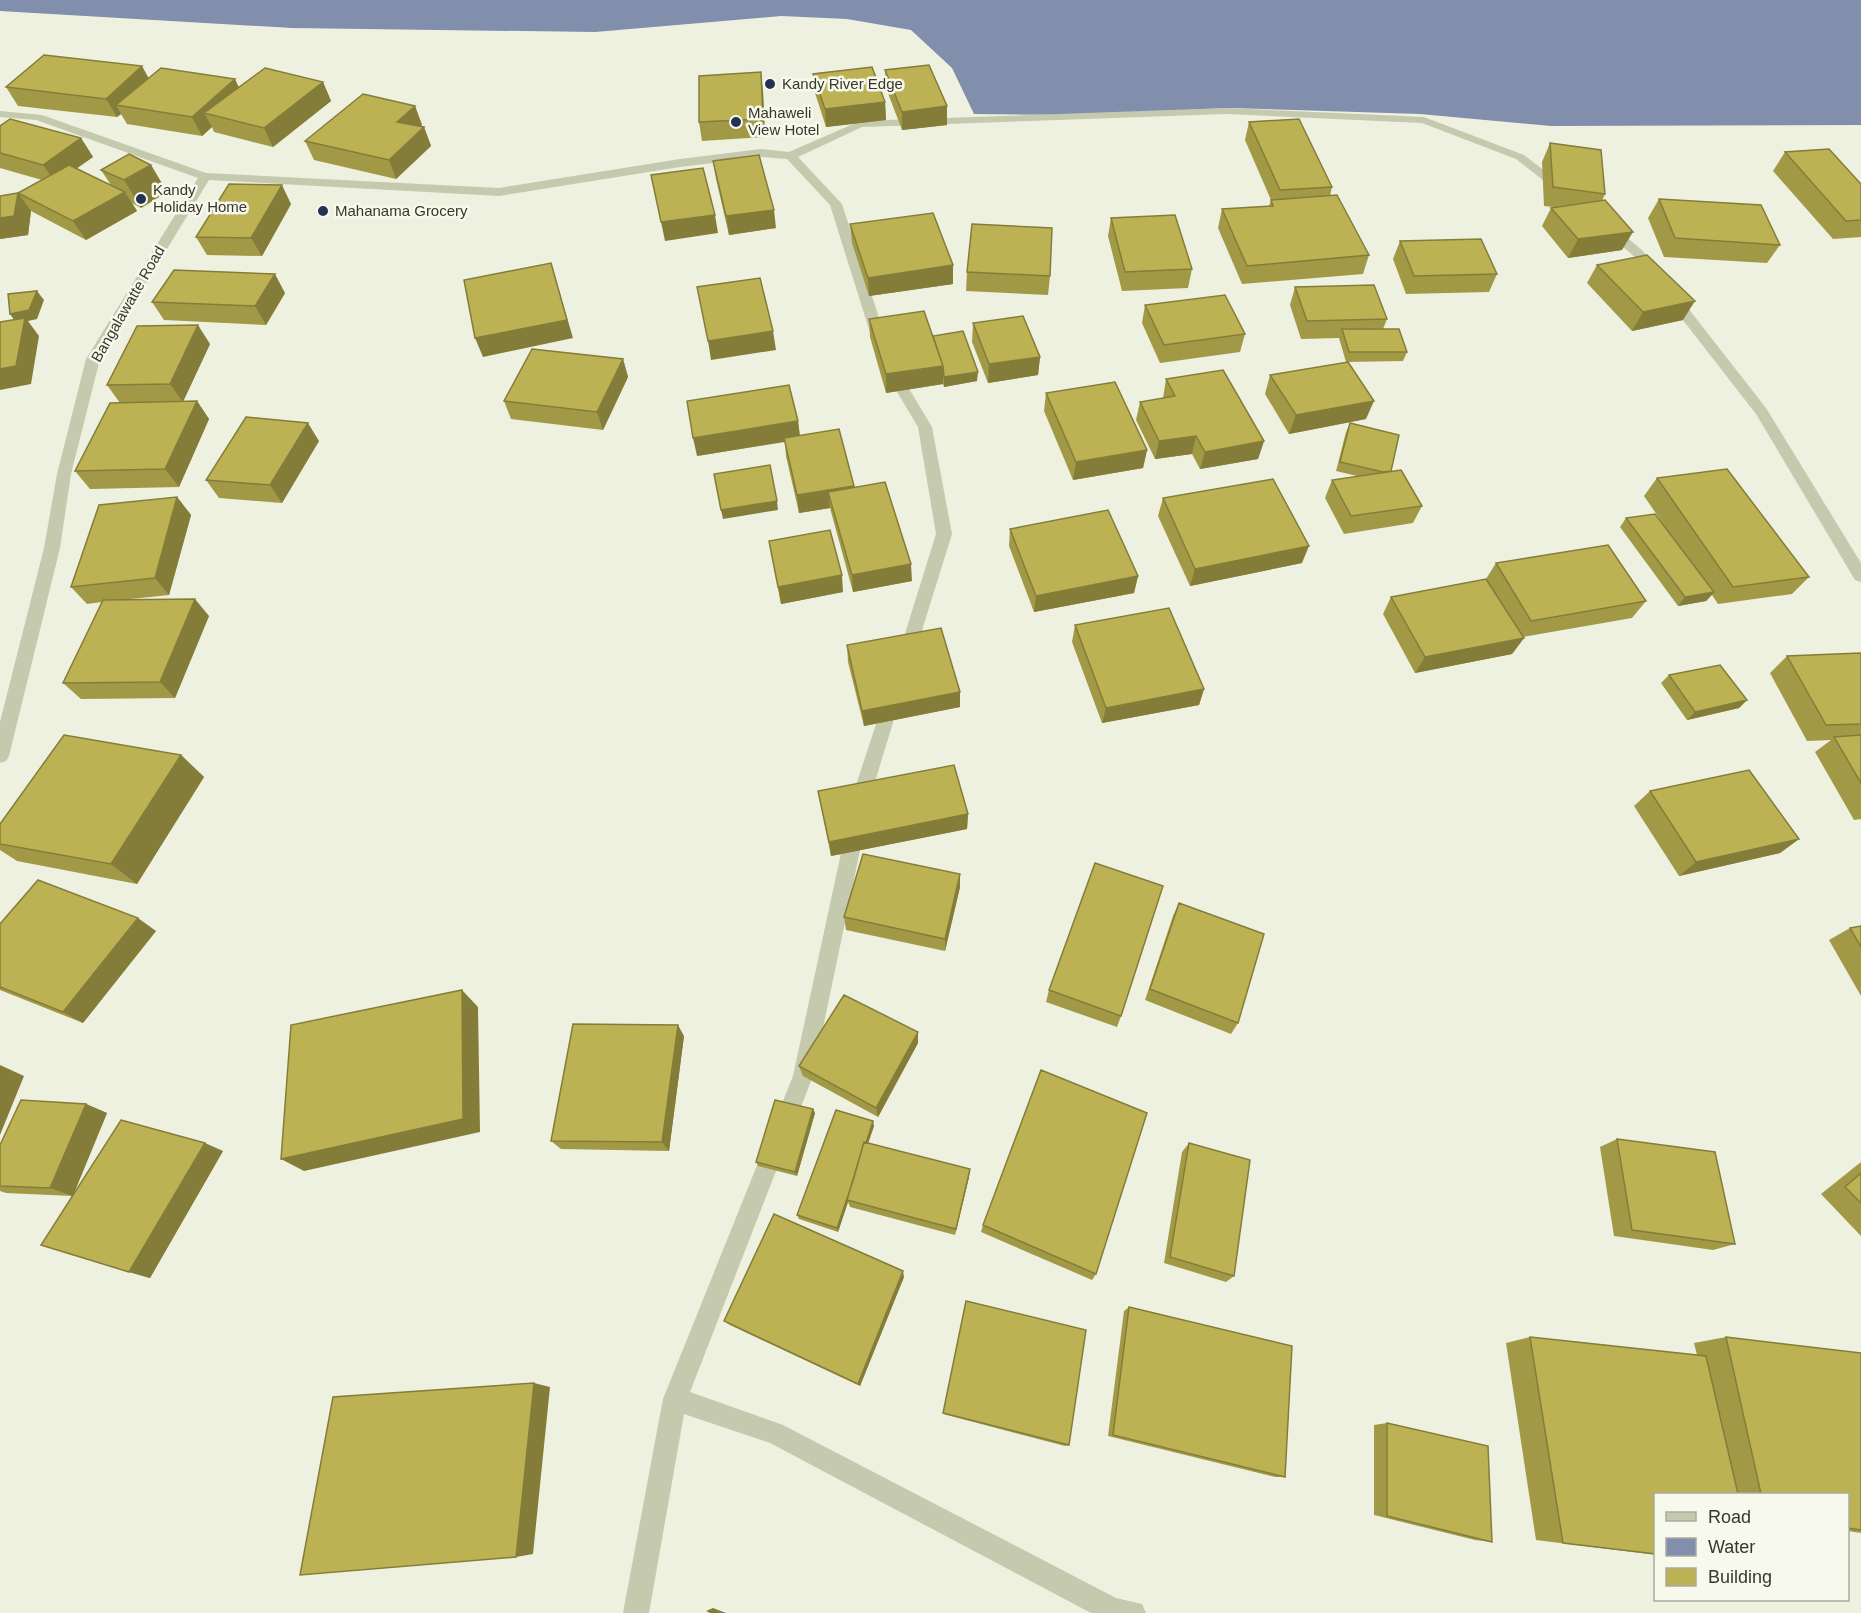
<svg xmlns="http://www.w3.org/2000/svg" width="1861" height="1613" font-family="Helvetica,sans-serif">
  <rect width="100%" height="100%" fill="#eef1e0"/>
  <path fill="#818eac" d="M0 0H1861V125L1551 126 1420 114 1230 108 1084 115 974 114 952 68 911 30 847 19 781 16 595 32 292 28 0 11Z"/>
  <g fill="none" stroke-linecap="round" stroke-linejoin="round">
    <path fill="#c5c9ad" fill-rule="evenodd" d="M1226 108 1424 117 1524 155 1567 188 1561 192 1557 191 1516 159 1422 123 1226 114 862 127 798 157 842 204 887 342 880 346 873 342 830 205 787 159 761 157 680 167 499 196 209 180 100 359 71 474 60 548 9 756 6 761 0 763V722L44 548 57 474 86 359 198 178 36 120 0 117V111L42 115 206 173 499 188 680 159 761 149 789 152 860 121Z
      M1607 223 1611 224 1643 251 1662 275 1661 278H1651L1635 257 1603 230 1601 227Z
      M1672 293 1677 294 1766 408 1861 563V582L1855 580 1756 414 1665 297Z
      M891 365 896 367 932 427 952 534 914 656 912 661 906 663 900 661 898 656 936 534 918 427 884 370Z
      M892 693 898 695 900 700 873 788 813 1076 690 1392 783 1425 1116 1598 1142 1604 1146 1613H1091L770 1443 684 1414 649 1613H623L663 1399 793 1076 855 788 884 700 886 695Z"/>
  </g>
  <path fill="#a29947" d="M885 70 947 106V125L902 130 886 88Z
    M813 74 885 102 886 120 826 127 815 93Z
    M149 78 239 88 323 82 331 101 273 147 214 132 212 127 202 136 127 124 121 114 117 117 18 106 6 87Z
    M763 91 765 137 702 141 699 122Z
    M415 106 422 125 420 126 424 127 431 146 396 179 314 160 305 141Z
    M1249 122 1332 187 1330 196 1369 255 1363 274 1242 284 1218 228 1222 209 1269 206 1271 200 1245 140Z
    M0 126 81 138 93 157 77 168 111 185 101 170 151 165 167 192 141 208 132 203 137 211 86 240 31 211 28 235 0 239V196L18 193 42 180 0 168Z
    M1550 143 1605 194 1602 201 1622 250 1568 258 1542 226 1551 208 1553 207 1544 206 1542 162Z
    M1785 152 1861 184V237L1833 239 1773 171Z
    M713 161 776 228 729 235 716 179Z
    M1659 199 1780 245 1767 263 1664 257 1648 218Z
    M291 204 262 256 207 255 196 237Z
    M1111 218 1192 269 1188 288 1122 291 1108 236Z
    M850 224 953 265V284L869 296 852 243Z
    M1400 241 1497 274 1489 292 1406 294 1393 259Z
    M1597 265 1683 320 1632 331 1587 283Z
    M967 272 1050 276 1048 295 966 291Z
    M1295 287 1387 319 1383 329 1407 352 1403 361 1346 362 1339 338 1301 339 1290 305Z
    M285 293 266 325 164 320 152 302Z
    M1145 305 1245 334 1240 352 1160 363 1142 323Z
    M869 319 933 336 977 381 944 387 943 384 886 393 870 337Z
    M973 323 1040 357 1038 375 988 383 972 342Z
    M210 344 183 401H197L209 419 179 487 90 489 75 471 120 403 107 385Z
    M623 359 628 377 603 430 511 419 504 401Z
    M1270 375 1366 419 1289 434 1265 394Z
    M1166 379 1264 441 1258 459 1200 469 1192 454 1155 459 1136 420 1140 402 1163 398Z
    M1046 393 1147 450 1143 468 1073 480 1044 411Z
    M798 421 800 435 854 488 912 581 853 592 830 508 799 513 786 456 785 442 697 456Z
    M1350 423 1391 471 1422 506 1413 523 1344 534 1325 498 1332 480 1357 476 1336 471 1346 432Z
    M319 441 282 503 219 498 206 480Z
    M1657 478 1809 577 1792 594 1718 604 1712 595 1706 601 1678 606 1620 527 1626 518 1675 541 1644 496Z
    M177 497 191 515 169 595 131 599 209 616 175 698 81 699 63 683 102 602 87 604 71 587Z
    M1163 498 1302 563 1190 586 1158 516Z
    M1010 529 1138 576 1134 593 1034 612 1009 546Z
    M769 541 843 592 781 604Z
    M1496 563 1646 601 1632 618 1523 637 1524 638 1512 654 1415 673 1383 614 1391 597 1486 579Z
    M1075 625 1204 689 1199 705 1102 723 1072 642Z
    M847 645 960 692V707L864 726 848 662Z
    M1861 653V819L1854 820 1815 752 1831 740 1807 741 1770 673 1787 656Z
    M1669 675 1747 700 1739 708 1687 720 1661 683Z
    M181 755 204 777 137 884 17 861 0 850V824Z
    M818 791 968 814 967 829 831 856Z
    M1650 791 1799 839 1780 853 1679 876 1634 806Z
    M960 887 945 951 846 930 844 917Z
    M1179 903 1238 1023 1231 1034 1145 1000 1173 916Z
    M0 924 156 931 83 1023 0 990Z
    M1861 926V996L1829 940 1850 928Z
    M1049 990 1121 1016 1117 1027 1046 1002Z
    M684 1036 669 1151 561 1149 551 1141Z
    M918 1043 878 1117 803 1076 799 1066Z
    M86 1104 107 1113 73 1194 223 1151 150 1278 129 1272 72 1196 6 1193 0 1191V1145Z
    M813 1109 815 1113 797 1176 758 1166 756 1162Z
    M874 1126 868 1143 969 1177 955 1235 850 1207 848 1202 838 1232 799 1219 797 1215Z
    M1617 1139 1735 1244 1713 1250 1614 1236 1600 1147Z
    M1189 1143 1234 1276 1226 1282 1164 1263 1182 1152Z
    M1861 1162V1236L1821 1194Z
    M983 1225 1096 1274 1092 1280 981 1232Z
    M904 1277 860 1386 730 1325 724 1321Z
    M966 1301 1069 1445 1065 1446 943 1414Z
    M1129 1307 1285 1477H1275L1108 1436 1124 1311Z
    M1530 1337 1697 1355 1694 1343 1726 1337 1861 1353V1533L1848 1531V1494H1656V1555L1536 1540 1506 1343Z
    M1387 1423 1492 1542 1475 1540 1374 1515V1425Z"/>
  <path fill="#847d3a" d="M142 66 152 84 116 105 121 114 117 117 106 99Z
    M761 72 763 91 765 137 763 119Z
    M235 79 244 98 204 113 212 127 202 136 192 117Z
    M323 82 331 101 273 147 264 128Z
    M885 102 886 120 826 127 825 109Z
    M415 106 422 125 404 141 397 122Z
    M947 106V125L902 130V112Z
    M424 127 431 146 396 179 389 160Z
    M81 138 93 157 56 183 43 165Z
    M151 165 167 192 141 208 124 180Z
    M282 185 291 204 262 256 251 238Z
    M125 192 137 211 86 240 73 221Z
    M18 193 31 211 28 235 0 239V218Z
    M774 210 776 228 729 235 726 216Z
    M715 215 718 233 665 241 661 222Z
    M1633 232 1622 250 1568 258 1578 239Z
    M551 263 573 338 483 357 475 338Z
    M953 265V284L869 296 868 278Z
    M275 274 285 293 266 325 255 306Z
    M37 291 44 300 37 319 28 321 39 336 31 384 0 390V369L17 324 10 314Z
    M1695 301 1683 320 1632 331 1643 312Z
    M198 325 210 344 183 402 170 384Z
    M773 331 776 350 711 360 708 341Z
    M1040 357 1038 375 988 383 989 364Z
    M623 359 628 377 603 430 597 412Z
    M943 366V384L886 393V374Z
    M978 372 977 381 944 387V377Z
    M197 401 209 419 179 487 165 469Z
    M1374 401 1366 419 1289 434 1296 415Z
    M798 421 800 439 697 456 693 438Z
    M308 423 319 441 282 503 270 485Z
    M1196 436 1192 454 1155 459 1159 441Z
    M1264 441 1258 459 1200 469 1205 452Z
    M1147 450 1143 468 1073 480 1076 462Z
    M854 486 855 504 828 492 830 508 799 513 797 495Z
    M177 497 191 515 169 595 155 578Z
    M777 501 778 510 723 519 721 510Z
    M1309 546 1302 563 1190 586 1195 569Z
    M911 564 912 581 853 592 852 575Z
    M842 575 843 592 781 604 778 587Z
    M1138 576 1134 593 1034 612 1036 596Z
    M1714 592 1706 601 1678 606 1685 597Z
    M195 599 209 616 175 698 160 682Z
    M1524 638 1512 654 1415 673 1425 657Z
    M1204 689 1199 705 1102 723 1106 708Z
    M960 692V707L864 726 862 711Z
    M1747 700 1739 708 1687 720 1695 712Z
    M181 755 204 777 137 884 111 864Z
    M968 814 967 829 831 856 829 842Z
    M1799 839 1780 853 1679 876 1696 862Z
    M960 874V887L945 951V939Z
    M138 918 156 931 83 1023 63 1012Z
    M462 990 478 1007 480 1132 304 1171 281 1159Z
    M678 1025 684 1036 669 1151 662 1142Z
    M918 1032V1043L878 1117 876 1108Z
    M0 1065 24 1076 0 1135Z
    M86 1104 107 1113 73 1196 50 1188Z
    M813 1109 815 1113 797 1176 795 1172Z
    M873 1121 874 1126 849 1200H847L848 1202 838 1232 837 1228Z
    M205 1143 223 1151 150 1278 129 1272Z
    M970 1169 969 1177 955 1235 956 1229Z
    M903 1271 904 1277 860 1386 858 1384Z
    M534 1383 550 1387 533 1554 516 1557Z
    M713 1608 726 1613H710L706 1611Z"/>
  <path fill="#bcb253" stroke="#847d3a" stroke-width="1.5" d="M44 55 142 66 106 99 6 87Z
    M929 65 947 106 902 112 885 70Z
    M872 67 885 102 825 109 813 74Z
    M161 68 235 79 192 117 116 105Z
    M265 68 323 82 264 128 204 113Z
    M761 72 763 119 699 122V76Z
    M363 94 415 106 397 122 424 127 389 160 305 141Z
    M10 119 81 138 43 165 0 153V126Z
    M1299 119 1332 187 1280 190 1249 122Z
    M1550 143 1601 150 1605 194 1553 187Z
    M1829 149 1861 184V220L1846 221 1785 152Z
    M129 154 151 165 124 180 101 170Z
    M759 155 774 210 726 216 713 161Z
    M69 165 125 192 73 221 18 193Z
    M703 168 715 215 661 222 651 175Z
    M229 184 282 185 251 238 196 237Z
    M18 193 14 216 0 218V196Z
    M1337 195 1369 255 1247 266 1222 209 1273 206 1271 200Z
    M1659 199 1761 205 1780 245 1675 238Z
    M1605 200 1633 232 1578 239 1551 208Z
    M933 213 953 265 868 278 850 224Z
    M1175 215 1192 269 1125 272 1111 218Z
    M972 224 1052 228 1050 276 967 272Z
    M1481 239 1497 274 1414 276 1400 241Z
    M1647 255 1695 301 1643 312 1597 265Z
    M551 263 567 320 475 338 464 280Z
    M174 270 275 274 255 306 152 302Z
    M760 278 773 331 708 341 697 287Z
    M1374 285 1387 319 1307 321 1295 287Z
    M37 291 29 310 10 314 8 294Z
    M1225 295 1245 334 1164 345 1145 305Z
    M924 311 943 366 886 374 869 319Z
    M1023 316 1040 357 989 364 973 323Z
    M25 318 16 366 0 369V322Z
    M198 325 170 384 107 385 137 326Z
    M1342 329H1399L1407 352H1349Z
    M963 331 978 372 944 377 943 366 933 336Z
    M532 349 623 359 597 412 504 401Z
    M1348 362 1374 401 1296 415 1270 375Z
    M1223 370 1264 441 1205 452 1196 436 1159 441 1140 402 1175 396 1166 379Z
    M1115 382 1147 450 1076 462 1046 393Z
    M789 385 798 421 693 438 687 401Z
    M197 401 165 469 75 471 110 403Z
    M246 417 308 423 270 485 206 480Z
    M1350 423 1399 435 1391 471 1383 472 1340 462Z
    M839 429 854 486 797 495 784 438Z
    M770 465 777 501 721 510 714 474Z
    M1727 469 1809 577 1733 587 1657 478Z
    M1401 470 1422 506 1351 516 1332 480Z
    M1273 479 1309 546 1195 569 1163 498Z
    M885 482 911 564 852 575 828 492Z
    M177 497 155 578 71 587 99 505Z
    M1108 510 1138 576 1036 596 1010 529Z
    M1655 514 1714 592 1685 597 1626 518Z
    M830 530 842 575 778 587 769 541Z
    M1608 545 1646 601 1531 621 1496 563Z
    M1486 579 1524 638 1425 657 1391 597Z
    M195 599 160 682 63 683 103 600Z
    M1169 608 1204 689 1106 708 1075 625Z
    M941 628 960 692 862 711 847 645Z
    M1861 653V724L1826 725 1787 656Z
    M1720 665 1747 700 1695 712 1669 675Z
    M64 735 181 755 111 864 0 844V824Z
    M1861 735V783L1834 737Z
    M954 765 968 814 829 842 818 791Z
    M1749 770 1799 839 1696 862 1650 791Z
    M863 854 960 874 945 939 844 917Z
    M1095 863 1163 886 1121 1016 1049 990Z
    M38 880 138 918 63 1012 0 987V924Z
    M1179 903 1264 934 1238 1023 1150 989Z
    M1861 926V947L1850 928Z
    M462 990 463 1119 281 1159 291 1025Z
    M844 995 918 1032 876 1108 799 1066Z
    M573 1024 678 1025 662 1142 551 1141Z
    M1041 1070 1147 1113 1096 1274 983 1225Z
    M21 1100 86 1104 50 1188 0 1186V1145Z
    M775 1100 813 1109 795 1172 756 1162Z
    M836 1110 873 1121 866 1143 864 1142 853 1181 837 1228 797 1215Z
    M121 1120 205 1143 129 1272 41 1245Z
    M1617 1139 1715 1152 1735 1244 1632 1230Z
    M864 1142 970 1169 956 1229 847 1200Z
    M1189 1143 1250 1160 1234 1276 1170 1257Z
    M1861 1173V1203L1845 1187Z
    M774 1214 903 1271 858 1384 724 1321Z
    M966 1301 1086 1330 1069 1445 943 1413Z
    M1129 1307 1292 1346 1285 1477 1113 1435Z
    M1530 1337 1706 1356 1738 1494H1656V1554L1563 1543Z
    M1726 1337 1861 1353V1530L1848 1528V1494H1761Z
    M534 1383 516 1557 300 1575 333 1397Z
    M1387 1423 1488 1446 1492 1542 1387 1516Z"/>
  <g fill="#233156" stroke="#f7f9ed" stroke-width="2">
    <circle cx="770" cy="84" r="6"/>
    <circle cx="736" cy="122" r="6"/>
    <circle cx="141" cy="199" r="6"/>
    <circle cx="323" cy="211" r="6"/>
  </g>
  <g text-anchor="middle" stroke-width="5" stroke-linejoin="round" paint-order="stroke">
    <g font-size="15" fill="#38372b" stroke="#f7f9ed" text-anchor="start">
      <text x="782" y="89">Kandy River Edge</text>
      <text x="748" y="118">Mahaweli<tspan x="748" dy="17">View Hotel</tspan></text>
      <text x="153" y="195">Kandy<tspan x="153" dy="17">Holiday Home</tspan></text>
      <text x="335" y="216">Mahanama Grocery</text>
    </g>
    <g font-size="15" fill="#38372b" stroke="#f7f9ed">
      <text transform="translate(128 304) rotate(-60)" y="5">Bangalawatte Road</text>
    </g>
  </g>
  <rect x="1654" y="1493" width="195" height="108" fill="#f7f9ed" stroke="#abab9f" stroke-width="1.5"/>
  <rect x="1666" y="1512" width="30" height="9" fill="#c5c9ad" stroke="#abab9f" stroke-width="1.5"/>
  <text x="1708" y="1523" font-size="18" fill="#38372b">Road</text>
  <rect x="1666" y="1538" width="30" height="18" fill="#818eac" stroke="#abab9f" stroke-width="1.5"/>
  <text x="1708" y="1553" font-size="18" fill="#38372b">Water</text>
  <rect x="1666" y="1568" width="30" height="18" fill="#bcb253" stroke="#abab9f" stroke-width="1.5"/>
  <text x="1708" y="1583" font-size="18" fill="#38372b">Building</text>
</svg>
